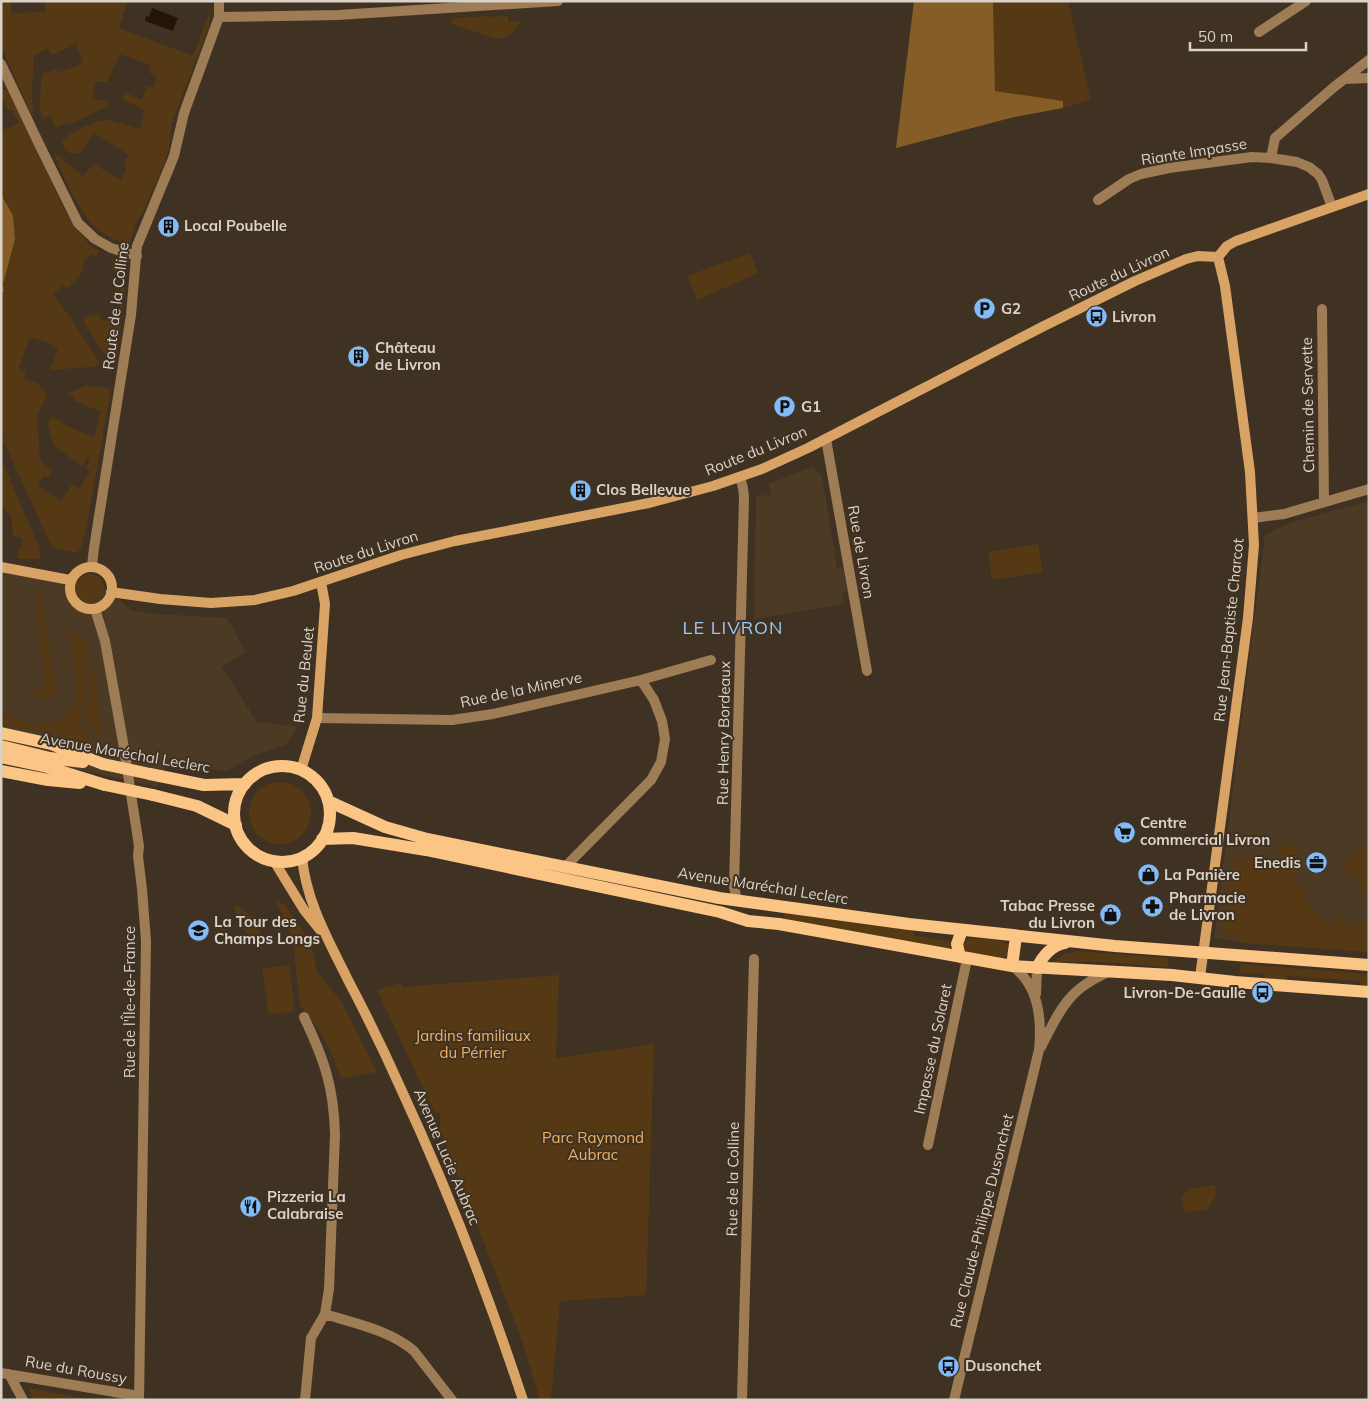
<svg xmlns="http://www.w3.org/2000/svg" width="1370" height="1401" font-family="Mulish,sans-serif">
  <rect width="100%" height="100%" fill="#403223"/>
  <path fill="#4c3a24" d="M812 467 822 476 837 568 843 567 847 592 842 593 844 604 754 619 756 497 771 494 769 484Z
    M1369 501V952L1244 943 1214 938 1265 535 1290 523Z
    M1 567 70 580 111 592 131 610 155 614 227 618 246 652 222 667 257 722 297 726 294 733 288 742 283 746 250 757 227 771 206 769 169 758 158 787 1 753Z"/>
  <path fill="#553914" d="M1 1H11V13L45 12V1H128L119 28 193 56 211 9 209 26 171 125 170 144 164 165 141 216C132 223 136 235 128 243 85 236 71 190 54 155L56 154 83 176 94 164 120 180 127 169 123 166 129 155 94 133 81 153C72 155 65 154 62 143 67 132 98 120 110 120L140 129 145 110 122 99 124 92 141 100 147 86 153 88 157 77 148 72 151 65 120 54 107 82H95L92 98 105 101 109 105 69 125 68 122 56 128 50 115 43 119C37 105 41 88 43 74L56 69 58 73 83 63 76 44 51 55 48 48 34 56 32 88 33 117 1 46Z
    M1068 1 1091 100 1063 108 1062 101 995 91 993 2Z
    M490 16 491 17 508 16V22L521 21C514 33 509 38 495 39L450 23 453 19 458 18Z
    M7 89 66 213 90 246 99 251 96 257 91 254 82 265 85 269 68 288 62 285 53 295 71 318 100 364 91 367 50 370 58 350 47 342 30 337 19 368 26 371 24 379 37 383 47 394 48 393 37 415 40 460 43 464 53 471 48 478 44 476 38 486 61 501 72 484 79 488 91 472 86 468 90 460 87 458 82 466 54 446 47 424 52 416 67 426 94 437 101 412 74 400 75 397 67 394 87 385 111 389 86 530 81 547 77 553 52 547 1 436V293L4 292 3 284 15 239 13 216 3 198 1 192V124L4 130 19 123 12 109 8 110 1 96V91Z
    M750 253 758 273 697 300 688 276Z
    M114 260 127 268 117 362 108 360 83 321 89 316 97 314 103 321 111 320 118 316 123 278 111 269Z
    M1 458 38 545 41 557 39 559H18V549H21L22 538 13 537 11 517 1 505Z
    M1038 544 1043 572 992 580 988 552Z
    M76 588a14 14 0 1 1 28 0a14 14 0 1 1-28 0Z
    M36 590 40 592 56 685 55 696C50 700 42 699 36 697L34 690 45 689Z
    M71 630 86 640 84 700 80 721V726L93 746 45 732 1 723V714C16 718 34 725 50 724 61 722 75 710 77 699 81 686 70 646 68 631Z
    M92 665 103 743 86 722 85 717 90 687 89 666Z
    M249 813a31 31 0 1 1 62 0a31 31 0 1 1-62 0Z
    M1279 845 1304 847 1289 861 1299 872 1292 879 1307 894 1304 898 1331 926 1342 917 1353 929 1369 916V952L1244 943 1225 932C1218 906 1227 881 1237 857L1278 860Z
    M1365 846 1369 851V892L1366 895 1358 885V877L1351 876 1341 865Z
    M276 901 284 904 308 938 312 948 317 971 342 1003 377 1072 341 1078C335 1057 316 1020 300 1006L293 940Z
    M236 905C251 913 261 925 261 942 245 938 238 922 234 907Z
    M784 913 911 930 916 936 951 941 950 950 784 919Z
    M970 938C979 939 1009 937 1009 949 1010 954 1007 956 1003 959L968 953 963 947 965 941Z
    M1078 951 1168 958V967L1085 961 1057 963 1055 961 1065 954Z
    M1241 964 1369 974V987H1365L1357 981 1287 976 1286 982 1264 980V974L1240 973Z
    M289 965 295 1011 269 1015 262 969Z
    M559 975 556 1058 654 1044 646 1295 560 1301 551 1400H540L521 1338 440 1129V1112L435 1113 377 990 401 983 403 987Z
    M1215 1185 1216 1196 1207 1210 1186 1212 1184 1210 1182 1197 1189 1189Z
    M30 1388 90 1400H33L30 1394Z"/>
  <path fill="#875d27" d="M914 1H998L993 2 995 91 1063 101V108L1014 117 896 148Z
    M1 192 3 198 13 216 15 239 3 284 4 292 1 293Z"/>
  <path fill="#221505" d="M152 8 178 18 173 31 145 21 146 16 149 17Z"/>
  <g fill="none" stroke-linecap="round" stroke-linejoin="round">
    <path stroke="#9d7c56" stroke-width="10" d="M219 17 338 15 558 1
      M1259 32 1306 1
      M1 64 39 144 78 223 95 239 111 248 137 256
      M1345 79 1369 78
      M1271 158 1275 138 1334 87 1369 60
      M1098 200 1129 179 1141 174 1169 168 1252 157 1271 158 1297 162 1309 167 1318 174 1322 180 1332 207
      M1322 309 1324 502
      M826 439 867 671
      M1253 518 1284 514 1369 489
      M92 566 94 548 131 315 137 246 174 156 184 113 219 17V1
      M95 609 105 641 123 742 139 846 138 856 142 889 146 941 139 1400
      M641 680 711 660
      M317 718 452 720 493 714 641 680 654 700 662 721 665 739 661 762 651 780 565 867
      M737 900 734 887 744 497 743 488 740 477
      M1036 994 1037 968
      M304 1017C324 1059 334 1087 335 1135L329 1289 325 1314 311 1338 305 1400
      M1041 1047C1050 1030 1058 1011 1071 997 1081 985 1096 978 1110 971
      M928 1145 967 959
      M325 1314C356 1324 389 1330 414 1351L452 1400
      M1 1373 139 1396
      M9 1374 23 1400
      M742 1400 754 959
      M954 1400 1039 1050C1042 1020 1039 985 1012 966"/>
    <path stroke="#d8a365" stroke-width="10" d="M1218 257 1227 246 1236 241 1369 194
      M70 588a21 21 0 1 1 42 0a21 21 0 1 1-42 0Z
      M1 567 70 580
      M111 592 160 599 211 603 255 600 293 591 401 555 455 541 649 503 713 486 762 469 808 448 1042 327 1135 281 1186 259 1198 256 1218 257
      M301 770 317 718 325 604 321 582
      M302 857C306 902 329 941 348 980 367 1016 385 1053 401 1089 448 1190 488 1294 523 1400
      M274 861 304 910 320 930
      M1200 977 1248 618 1254 545 1250 472 1225 286 1218 257"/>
    <path stroke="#fbc586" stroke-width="12" d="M1 733 51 744 103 764
      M1 746 50 758 83 762
      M1 757 47 767 105 785
      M234 814a48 48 0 1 1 96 0a48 48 0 1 1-96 0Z
      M1 771 48 780 80 783
      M150 774 204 785 245 784
      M153 795 197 806 236 825
      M328 801 385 827 427 839 719 898 909 924 1115 946 1369 965
      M322 839 353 838 426 850 720 912 748 921 779 924 1012 966 1172 975 1235 982 1369 992
      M960 957 957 944 962 930
      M1012 966 1016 936
      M1037 968C1043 955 1051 946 1065 943"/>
    <path stroke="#fbc586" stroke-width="12" d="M103 764 150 774
      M105 785 153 795"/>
  </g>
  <defs>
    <symbol id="building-disc" viewBox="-11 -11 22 22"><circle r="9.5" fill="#81bcfa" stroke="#403223"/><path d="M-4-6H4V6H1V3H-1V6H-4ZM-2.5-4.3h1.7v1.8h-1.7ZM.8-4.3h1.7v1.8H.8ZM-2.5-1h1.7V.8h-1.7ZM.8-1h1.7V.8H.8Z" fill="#111"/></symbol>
    <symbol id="parking-disc" viewBox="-11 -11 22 22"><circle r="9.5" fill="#81bcfa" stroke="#403223"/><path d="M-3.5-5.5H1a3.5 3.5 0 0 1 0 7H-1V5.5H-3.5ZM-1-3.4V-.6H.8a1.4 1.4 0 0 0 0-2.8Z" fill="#111"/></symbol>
    <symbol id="bus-disc" viewBox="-11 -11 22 22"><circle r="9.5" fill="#81bcfa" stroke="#403223"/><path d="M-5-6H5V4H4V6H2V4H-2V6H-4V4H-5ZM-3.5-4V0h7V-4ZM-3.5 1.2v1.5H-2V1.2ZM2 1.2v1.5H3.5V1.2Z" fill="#111"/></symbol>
    <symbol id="supermarket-disc" viewBox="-11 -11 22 22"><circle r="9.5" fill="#81bcfa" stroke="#403223"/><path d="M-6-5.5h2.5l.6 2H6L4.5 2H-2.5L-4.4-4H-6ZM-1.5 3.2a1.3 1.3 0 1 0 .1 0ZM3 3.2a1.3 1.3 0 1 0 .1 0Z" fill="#111"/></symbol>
    <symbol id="office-disc" viewBox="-11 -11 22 22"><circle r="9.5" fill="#81bcfa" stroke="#403223"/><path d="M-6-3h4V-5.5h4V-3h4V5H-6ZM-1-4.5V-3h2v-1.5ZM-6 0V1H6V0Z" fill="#111"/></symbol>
    <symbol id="shop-disc" viewBox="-11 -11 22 22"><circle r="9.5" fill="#81bcfa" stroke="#403223"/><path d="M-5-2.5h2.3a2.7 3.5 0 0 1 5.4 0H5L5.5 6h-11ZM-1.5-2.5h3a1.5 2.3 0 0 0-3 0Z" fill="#111"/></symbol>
    <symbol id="pharmacy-disc" viewBox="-11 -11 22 22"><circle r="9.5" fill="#81bcfa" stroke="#403223"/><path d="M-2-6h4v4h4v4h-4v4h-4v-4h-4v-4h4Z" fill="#111"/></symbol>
    <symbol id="school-disc" viewBox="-11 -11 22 22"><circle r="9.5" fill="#81bcfa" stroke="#403223"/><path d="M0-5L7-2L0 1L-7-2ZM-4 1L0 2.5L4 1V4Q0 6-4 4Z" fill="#111"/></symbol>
    <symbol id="restaurant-disc" viewBox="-11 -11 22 22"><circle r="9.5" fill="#81bcfa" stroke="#403223"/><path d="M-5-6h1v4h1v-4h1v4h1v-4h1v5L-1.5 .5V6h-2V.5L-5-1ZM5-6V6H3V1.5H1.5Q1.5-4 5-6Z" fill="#111"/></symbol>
  </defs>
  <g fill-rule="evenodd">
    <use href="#building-disc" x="156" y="214" width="25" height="25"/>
    <use href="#parking-disc" x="972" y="296" width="25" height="25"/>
    <use href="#bus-disc" x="1084" y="304" width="25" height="25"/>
    <use href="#building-disc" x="346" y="344" width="25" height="25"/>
    <use href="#parking-disc" x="772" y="394" width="25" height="25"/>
    <use href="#building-disc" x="568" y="478" width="25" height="25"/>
    <use href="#supermarket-disc" x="1112" y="820" width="25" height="25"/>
    <use href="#office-disc" x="1304" y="850" width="25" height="25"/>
    <use href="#shop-disc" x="1136" y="862" width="25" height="25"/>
    <use href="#pharmacy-disc" x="1140" y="894" width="25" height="25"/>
    <use href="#shop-disc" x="1098" y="902" width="25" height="25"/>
    <use href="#school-disc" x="186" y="918" width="25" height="25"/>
    <use href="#bus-disc" x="1250" y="980" width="25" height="25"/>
    <use href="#restaurant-disc" x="238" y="1194" width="25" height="25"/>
    <use href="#bus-disc" x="936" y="1354" width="25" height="25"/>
  </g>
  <g text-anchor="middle" stroke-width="4" stroke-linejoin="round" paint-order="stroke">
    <g font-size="15" fill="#dad2c8" stroke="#403223">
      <text transform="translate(1194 152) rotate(-9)" y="5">Riante Impasse</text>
      <text transform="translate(1119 274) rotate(-25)" y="5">Route du Livron</text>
      <text transform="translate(116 306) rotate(-83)" y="5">Route de la Colline</text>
      <text transform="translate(1308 405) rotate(-91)" y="5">Chemin de Servette</text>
      <text transform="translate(756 451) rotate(-22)" y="5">Route du Livron</text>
      <text transform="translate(366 552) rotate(-18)" y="5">Route du Livron</text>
      <text transform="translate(861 552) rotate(80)" y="5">Rue de Livron</text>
      <text transform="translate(1229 630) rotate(-84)" y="5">Rue Jean-Baptiste Charcot</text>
      <text transform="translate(304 675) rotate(-84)" y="5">Rue du Beulet</text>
      <text transform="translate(521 690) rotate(-12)" y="5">Rue de la Minerve</text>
      <text transform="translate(724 733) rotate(-89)" y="5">Rue Henry Bordeaux</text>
      <text transform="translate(125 753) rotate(10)" y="5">Avenue Maréchal Leclerc</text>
      <text transform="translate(763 886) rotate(9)" y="5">Avenue Maréchal Leclerc</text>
      <text transform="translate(130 1002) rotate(-90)" y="5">Rue de l'Île-de-France</text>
      <text transform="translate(933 1049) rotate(-78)" y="5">Impasse du Solaret</text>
      <text transform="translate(447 1157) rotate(67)" y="5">Avenue Lucie Aubrac</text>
      <text transform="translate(733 1179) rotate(-89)" y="5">Rue de la Colline</text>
      <text transform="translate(982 1221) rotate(-76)" y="5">Rue Claude-Philippe Dusonchet</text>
      <text transform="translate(76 1370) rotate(10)" y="5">Rue du Roussy</text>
    </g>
    <g font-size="15" font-weight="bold" fill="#dad2c8" stroke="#403223" text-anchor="start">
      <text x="184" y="231">Local Poubelle</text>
      <text x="1001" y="314">G2</text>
      <text x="1112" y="322">Livron</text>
      <text x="375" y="353">Château<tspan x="375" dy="17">de Livron</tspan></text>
      <text x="801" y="412">G1</text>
      <text x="596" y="495">Clos Bellevue</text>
      <text x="1140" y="828">Centre<tspan x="1140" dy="17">commercial Livron</tspan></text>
      <text x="1301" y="868" text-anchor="end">Enedis</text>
      <text x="1164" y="880">La Panière</text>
      <text x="1169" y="903">Pharmacie<tspan x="1169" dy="17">de Livron</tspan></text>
      <text x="1095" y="911" text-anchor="end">Tabac Presse<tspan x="1095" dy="17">du Livron</tspan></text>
      <text x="214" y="927">La Tour des<tspan x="214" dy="17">Champs Longs</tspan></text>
      <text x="1246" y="998" text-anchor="end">Livron-De-Gaulle</text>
      <text x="267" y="1202">Pizzeria La<tspan x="267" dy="17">Calabraise</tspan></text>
      <text x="965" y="1371">Dusonchet</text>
    </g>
    <g font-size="15" fill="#eeb064" stroke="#403223">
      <text x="473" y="1041">Jardins familiaux<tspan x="473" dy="17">du Pérrier</tspan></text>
      <text x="593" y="1143">Parc Raymond<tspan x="593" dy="17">Aubrac</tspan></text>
    </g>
    <g font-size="18" letter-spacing="1" fill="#9cc7f5" stroke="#403223">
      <text x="733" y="634">LE LIVRON</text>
    </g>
  </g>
  <rect width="1370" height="1401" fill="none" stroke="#dad2c8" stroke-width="5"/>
  <path d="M1190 42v8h116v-8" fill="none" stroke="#dad2c8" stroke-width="2.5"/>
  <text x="1198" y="42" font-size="15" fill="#dad2c8" stroke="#403223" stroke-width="4" paint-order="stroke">50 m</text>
</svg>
